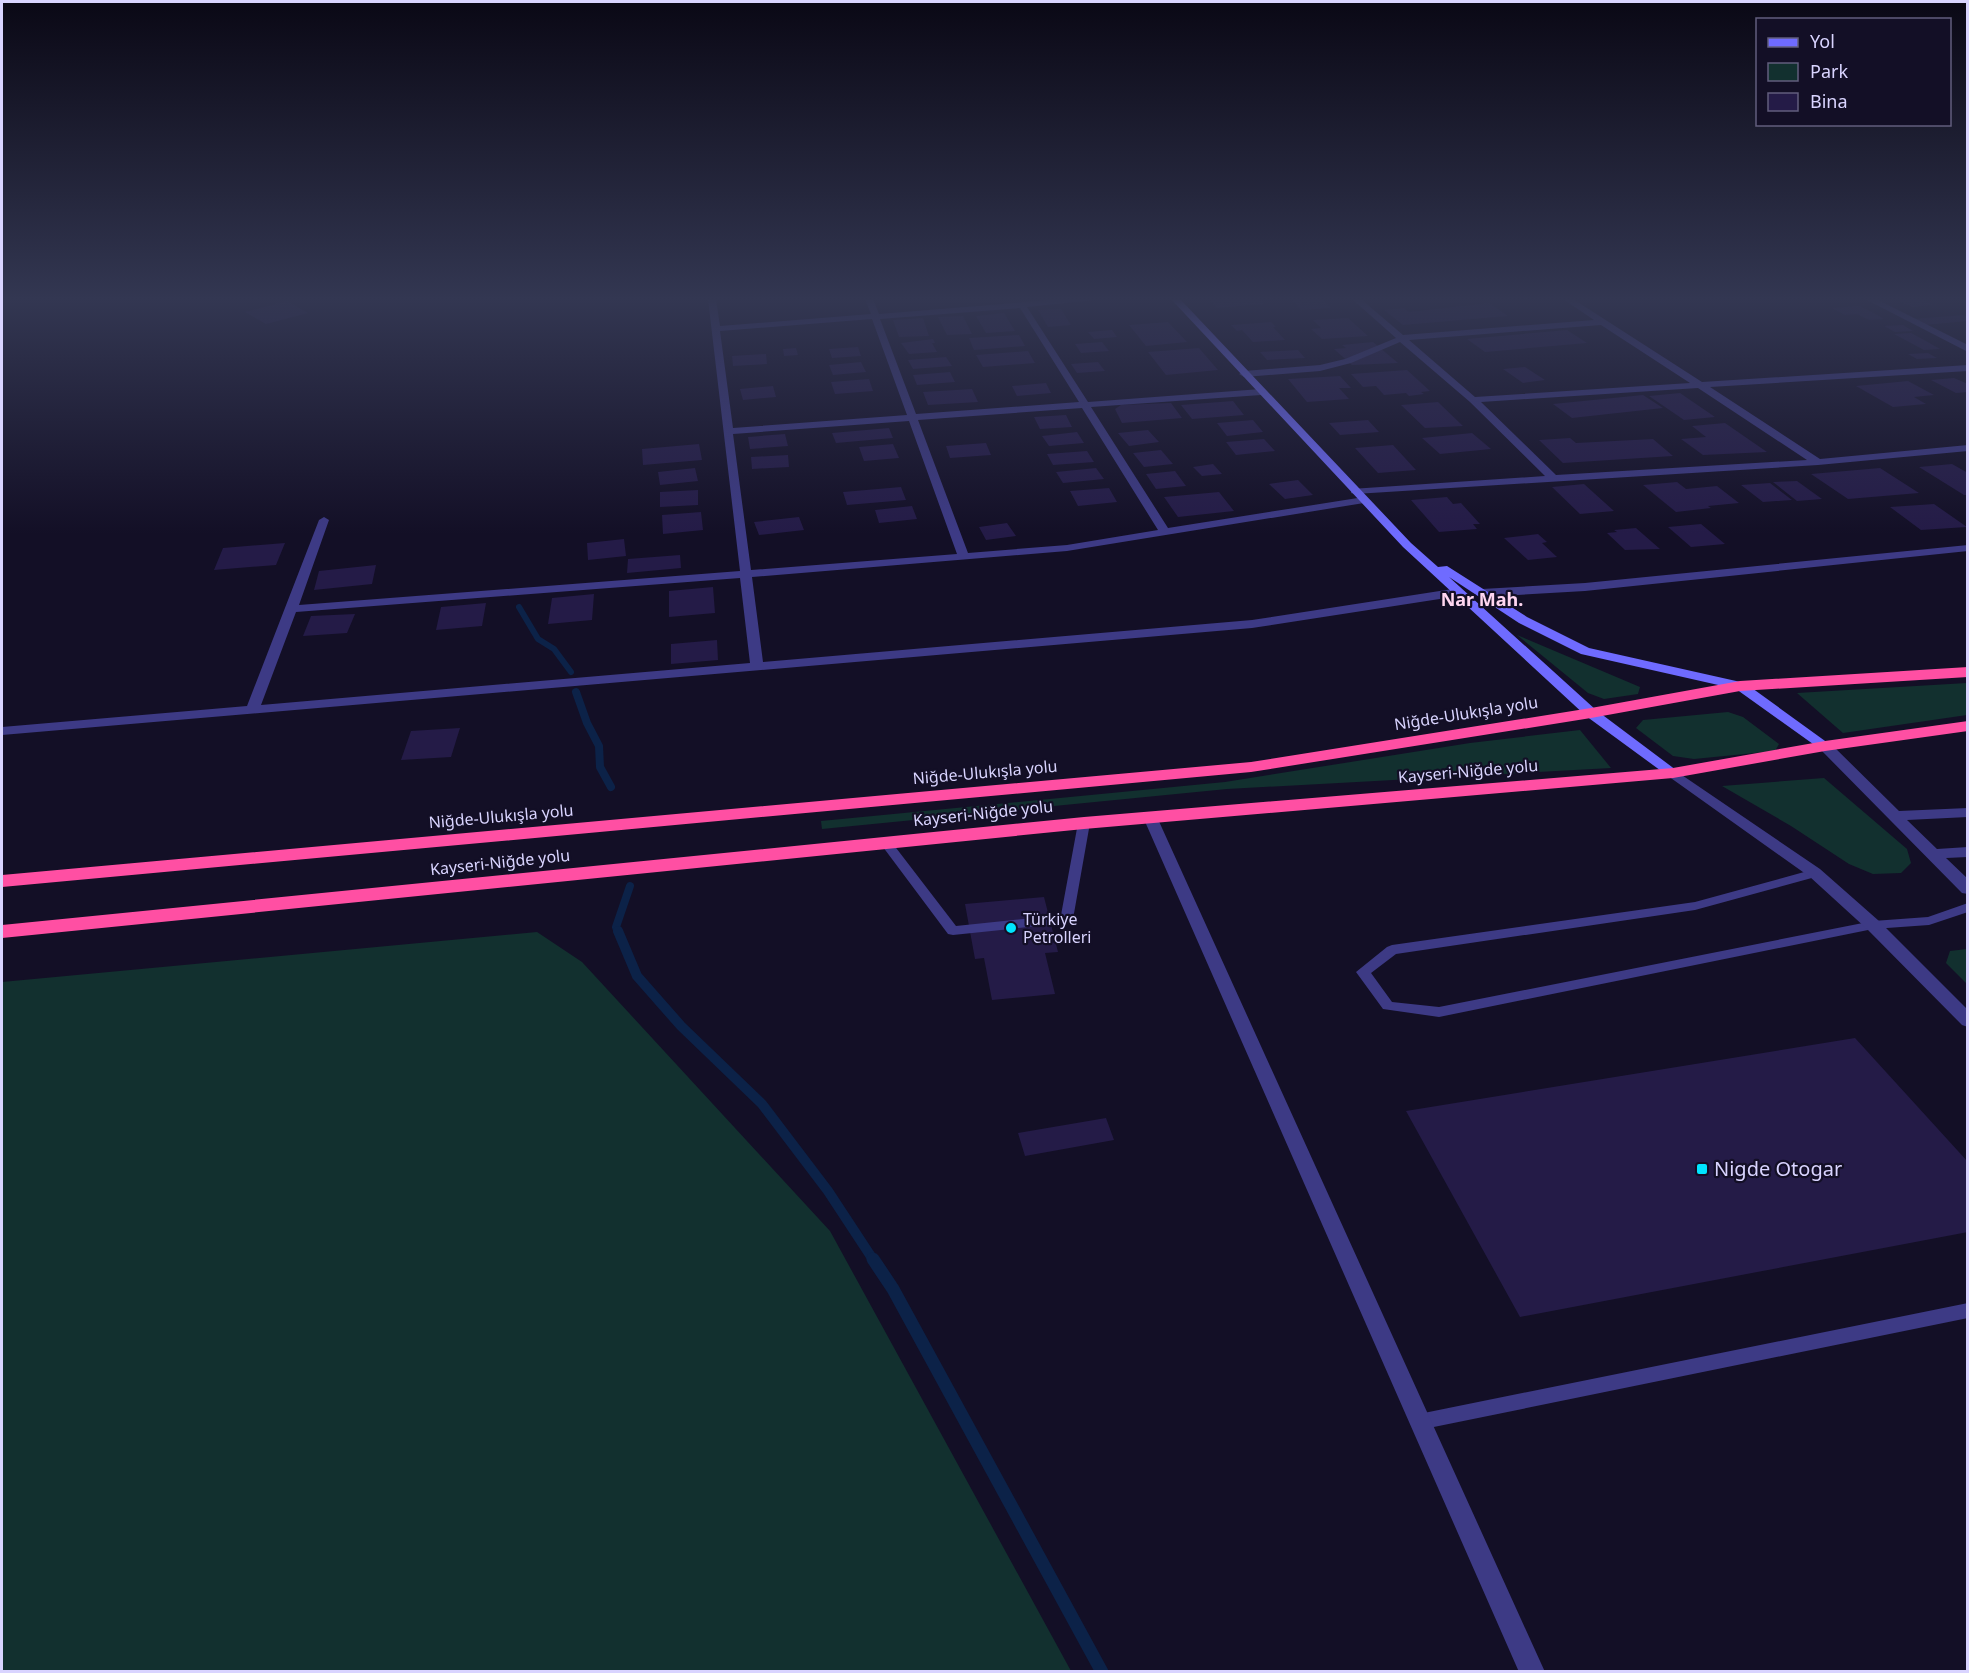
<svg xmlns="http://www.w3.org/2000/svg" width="1969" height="1673" font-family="'Noto Sans',sans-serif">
  <rect width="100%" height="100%" fill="#130f26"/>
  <path fill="#12302f" d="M1517 635 1640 687 1638 694 1604 699 1588 693Z
    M1967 683V715L1843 733 1797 693Z
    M1728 712 1743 717 1779 744 1775 751 1694 759 1673 756 1636 728 1643 720Z
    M1580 730 1611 768 1227 789 822 829 821 821 1225 782 1470 743Z
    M1824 778 1907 849 1911 863 1901 873 1873 874 1849 864 1791 826 1722 786Z
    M537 932 582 962 830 1231 1071 1671H2V982Z
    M1967 949H1968L1967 984 1946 963 1950 951Z"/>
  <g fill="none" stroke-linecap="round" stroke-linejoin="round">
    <path stroke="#0c2248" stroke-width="6" d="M519 607 538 639 554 649 571 672"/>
    <path stroke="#0c2248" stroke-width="8" d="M576 692 587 723 599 746 600 767 611 787
      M618 933 616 927 630 886"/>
    <path stroke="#0c2248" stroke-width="10" d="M618 931 637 976 681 1026 762 1104 828 1191 874 1261"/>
    <path stroke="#0c2248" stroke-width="13" d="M873 1259 893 1289 1102 1672"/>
  </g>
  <path fill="#241b47" d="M1209 299H1259L1264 304 1217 308Z
    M1291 299H1322L1331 308 1301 310Z
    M1921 299 1933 305 1912 307 1898 300Z
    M287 301 308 313 266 324 245 312Z
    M1489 303 1508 316 1403 325 1384 310 1404 308 1409 312Z
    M1859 306 1872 312 1884 319 1869 320 1857 314 1845 315 1832 308Z
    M1061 309 1071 325 1048 327 1038 310Z
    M1004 313 1015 331 986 333 976 316Z
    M1963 315 1968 317V321L1924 325 1913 319Z
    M963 316 972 334 947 335 938 317Z
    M923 318 929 336 899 337 893 320Z
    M1348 318 1368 336 1322 339 1311 329 1321 328 1313 320Z
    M1168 322 1187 342 1146 346 1129 325Z
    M1271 322 1276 327H1273L1285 340 1253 342 1242 330 1237 331 1231 325Z
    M1903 325 1913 331 1895 332 1884 326Z
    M1112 330 1117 337 1094 339 1088 332Z
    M1567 330 1587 343 1485 352 1467 339Z
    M1911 333 1926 341 1940 349 1924 350 1894 334Z
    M1019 335 1025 346 974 350 969 338Z
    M933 339 935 343H932L937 352 909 354 901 343Z
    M1102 342 1109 351 1081 353 1075 344Z
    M1373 342 1398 363 1352 365 1334 349 1346 348 1342 345Z
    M858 347 861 356 832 358 829 349Z
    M796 348 798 355 784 356 783 349Z
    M1199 348 1218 370 1166 375 1148 352Z
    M1298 350 1305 358 1267 360 1260 352Z
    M1028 351 1035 363 983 367 976 355Z
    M1928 353 1937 358 1917 359 1908 354Z
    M766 354 767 364 733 366 732 356Z
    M946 357 952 366 913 369 908 360Z
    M861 362 866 372 833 375 829 365Z
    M1098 362 1105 371 1077 373 1071 364Z
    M1525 367 1545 380 1523 383 1503 369Z
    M1407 370 1430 391 1421 392 1424 394 1409 396 1406 393 1384 395 1376 386 1363 387 1351 374Z
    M950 372 955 382 917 385 913 375Z
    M1340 376 1351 388H1339L1349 399 1307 402 1288 379Z
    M1954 378 1968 384V392L1956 393 1931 380Z
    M869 379 873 391 835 394 831 382Z
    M1908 381 1934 395 1914 397 1926 404 1893 407 1856 386Z
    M1046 383 1051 393 1017 396 1012 386Z
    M773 386 776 397 743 400 740 389Z
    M972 389 978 402 928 405 923 392Z
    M1680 393 1715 417 1684 420 1649 396Z
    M1643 395 1663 408 1572 418 1553 404Z
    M1233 401 1244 415 1192 419 1181 405Z
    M1438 402 1463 426 1425 428 1401 405Z
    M1171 403 1182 418 1122 423 1115 409 1121 405Z
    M1066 415 1072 427 1040 429 1034 417Z
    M1253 420 1263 432 1227 436 1217 423Z
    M1368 420 1379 432 1340 435 1329 423Z
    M1725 423 1767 452 1703 455 1681 439 1706 437 1692 426Z
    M889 428 893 438 836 443 832 433Z
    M1148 430 1159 442 1129 446 1118 433Z
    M1077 432 1084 443 1049 446 1042 436Z
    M1472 433 1491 449 1440 454 1422 438Z
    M785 434 788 446 750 449 748 437Z
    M1570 438 1576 443 1653 439 1673 456 1563 463 1539 440Z
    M1264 439 1275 451 1236 455 1226 442Z
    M986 443 991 455 950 458 946 446Z
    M699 444 702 460 643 465 642 449Z
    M893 444 899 458 864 461 859 447Z
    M1393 445 1416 470 1378 473 1355 448Z
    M1161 450 1173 464 1144 467 1133 453Z
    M1087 451 1094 462 1053 465 1047 454Z
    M788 455 789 467 752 469 751 457Z
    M1213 464 1222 474 1202 476 1193 467Z
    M1952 464 1968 473V495H1964L1919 467Z
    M695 468 698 481 660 485 658 472Z
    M1096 468 1104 479 1063 483 1056 472Z
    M1880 468 1919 493 1848 499 1811 474Z
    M1175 471 1186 486 1156 489 1146 474Z
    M1298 480 1313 495 1285 499 1269 484Z
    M1797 481 1822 499 1797 501 1773 482Z
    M1677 482 1686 489 1717 486 1739 503 1708 506 1711 508 1676 512 1643 485Z
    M1770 483 1792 500 1763 502 1741 485Z
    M1584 484 1614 511 1580 514 1552 487Z
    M901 487 906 500 847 505 843 492Z
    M1109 488 1117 502 1078 506 1070 491Z
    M698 490V505L660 507V492Z
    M1219 492 1234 511 1178 517 1164 497Z
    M1447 497 1453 504 1461 503 1480 524H1473L1477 529 1439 532 1411 500Z
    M1934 504 1967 527 1921 530 1890 507Z
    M912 506 917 519 879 523 875 510Z
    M701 512 703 530 663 534 662 515Z
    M799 517 804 530 759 535 754 522Z
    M1007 523 1016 536 986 540 979 527Z
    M1701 524 1725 544 1691 547 1668 527Z
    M1636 528 1660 549 1625 550 1607 533 1617 532 1614 530Z
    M1538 534 1547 542 1542 543 1557 557 1528 560 1504 538Z
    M624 539 626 556 588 560 587 543Z
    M285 543 276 565 214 570 223 548Z
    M680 555 681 568 627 573 628 559Z
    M376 565 372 584 314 590 319 571Z
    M713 587 715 613 669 617V591Z
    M594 594 592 620 548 624 552 598Z
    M486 603 482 626 436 630 441 607Z
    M355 614 347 633 303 636 311 616Z
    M717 640 718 660 671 664V644Z
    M460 728 451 757 401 760 411 731Z
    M1044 897 1058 952 1045 953 1055 994 992 1000 984 958 975 959 965 904Z
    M1855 1038 1968 1162V1232L1520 1317 1406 1111Z
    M1106 1118 1114 1140 1025 1156 1018 1133Z"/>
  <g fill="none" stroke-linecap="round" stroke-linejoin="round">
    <path fill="#3d3a85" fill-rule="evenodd" d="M1084 819 1090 823 1073 919 1067 923 953 935 948 934 880 843 882 840H890L956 926 1061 915 1078 823Z
      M1815 869 1821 873 1819 876 1695 910 1396 954 1371 973 1392 1002 1439 1007 1873 921 1928 917 1968 903V912L1929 925 1873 929 1439 1017 1383 1009 1356 972 1387 947 1392 945 1695 902Z
      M1968 1303V1318L1419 1430 1413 1428 1410 1422 1413 1416 1419 1414Z"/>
    <path fill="#3d3a85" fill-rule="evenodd" d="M708 299H716L720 326 871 314 865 299H873L879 314 1063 299H1104L1027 307 1088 402 1261 389 1266 392 1261 395 1091 407 1168 528 1364 497 1369 500 1364 503 1067 551 752 577 763 662 1252 620 1459 588 1465 592 1459 596 1252 628 2 735V727L247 706 319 520 324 517 329 520 299 605 740 571ZM1020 308 1079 402 916 414 880 319ZM872 319 907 415 733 428 720 331ZM1082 408 1158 530 1067 545 968 553 918 420ZM909 421 957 554 751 570 733 434ZM740 578 750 663 261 705 296 612Z
      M1352 299H1361L1403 335 1594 320 1563 299H1573L1702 382 1968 365V371L1710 387 1820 459 1968 445V451L1818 465 1355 494 1351 493V489L1545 476 1470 402 1400 342 1351 363 1320 371 1244 377 1239 374 1244 371 1320 365 1345 359 1396 338ZM1601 325 1690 383 1475 397 1409 340ZM1698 388 1807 460 1556 475 1481 402Z
      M1865 299H1876L1968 345V352Z
      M1968 545V551L1585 591 1482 597 1476 593 1482 589 1585 583Z
      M1825 742 1830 743 1899 811 1968 808V817L1907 820 1937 849 1968 847V857L1946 858 1968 879V894L1962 893 1820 749 1818 746 1820 743Z
      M1673 769 1820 869 1879 921 1968 1010V1027L1962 1025 1867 929 1810 877 1668 776 1666 773 1668 770Z
      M1150 812 1157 817 1545 1672H1519L1143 817Z"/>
    <path fill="#6f6bff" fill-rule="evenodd" d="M1171 299H1180L1411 543 1438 567 1447 566 1527 617 1589 648 1745 683 1832 746 1830 749H1820L1736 689 1581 654 1519 623 1449 577 1596 710 1680 773 1673 777 1668 776 1586 716 1403 547Z"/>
    <path fill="#ff4fa3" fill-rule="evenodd" d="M1968 667V677L1740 691 1591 718 1251 772 2 887V875L1251 762 1591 708 1740 681Z
      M1968 721V731L1825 751 1673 778 1084 829 2 938V925L1084 817 1673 768 1825 741Z"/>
  </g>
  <linearGradient id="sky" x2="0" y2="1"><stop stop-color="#0a0815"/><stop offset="0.56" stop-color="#333752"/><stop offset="1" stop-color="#333752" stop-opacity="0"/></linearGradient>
  <rect width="1969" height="534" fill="url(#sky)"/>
  <g fill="#00e5ff" stroke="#130f26" stroke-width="2">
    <circle cx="1011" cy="928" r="6"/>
    <rect x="1696" y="1163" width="12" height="12" rx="3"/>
  </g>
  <g text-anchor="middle" stroke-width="4.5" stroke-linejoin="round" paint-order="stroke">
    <g font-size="16" fill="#d9d4ff" stroke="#130f26">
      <text transform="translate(1466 713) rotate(-9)" y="6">Niğde-Ulukışla yolu</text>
      <text transform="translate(1468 771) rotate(-5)" y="6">Kayseri-Niğde yolu</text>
      <text transform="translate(985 772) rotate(-5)" y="6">Niğde-Ulukışla yolu</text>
      <text transform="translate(983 813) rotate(-6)" y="6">Kayseri-Niğde yolu</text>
      <text transform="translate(501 816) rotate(-5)" y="6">Niğde-Ulukışla yolu</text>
      <text transform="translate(500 862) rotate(-6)" y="6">Kayseri-Niğde yolu</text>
    </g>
    <g font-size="16" fill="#d9d4ff" stroke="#130f26" text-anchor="start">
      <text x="1023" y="925">Türkiye<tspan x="1023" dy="18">Petrolleri</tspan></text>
    </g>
    <g font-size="18" font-weight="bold" fill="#ffd6f0" stroke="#130f26">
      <text x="1482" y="606">Nar Mah.</text>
    </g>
    <g font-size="20" fill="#d9d4ff" stroke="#130f26" text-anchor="start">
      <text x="1714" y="1176">Nigde Otogar</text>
    </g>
  </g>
  <rect width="1969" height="1673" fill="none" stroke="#d9d4ff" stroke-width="6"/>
  <rect x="1756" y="18" width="195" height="108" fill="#130f26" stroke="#625e7d" stroke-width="1.5"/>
  <rect x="1768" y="38" width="30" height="9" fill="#6f6bff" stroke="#625e7d" stroke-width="1.5"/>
  <text x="1810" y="48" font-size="18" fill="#d9d4ff">Yol</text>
  <rect x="1768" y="63" width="30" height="18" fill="#12302f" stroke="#625e7d" stroke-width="1.5"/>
  <text x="1810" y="78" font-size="18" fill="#d9d4ff">Park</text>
  <rect x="1768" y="93" width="30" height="18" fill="#241b47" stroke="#625e7d" stroke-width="1.5"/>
  <text x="1810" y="108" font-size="18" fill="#d9d4ff">Bina</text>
</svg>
